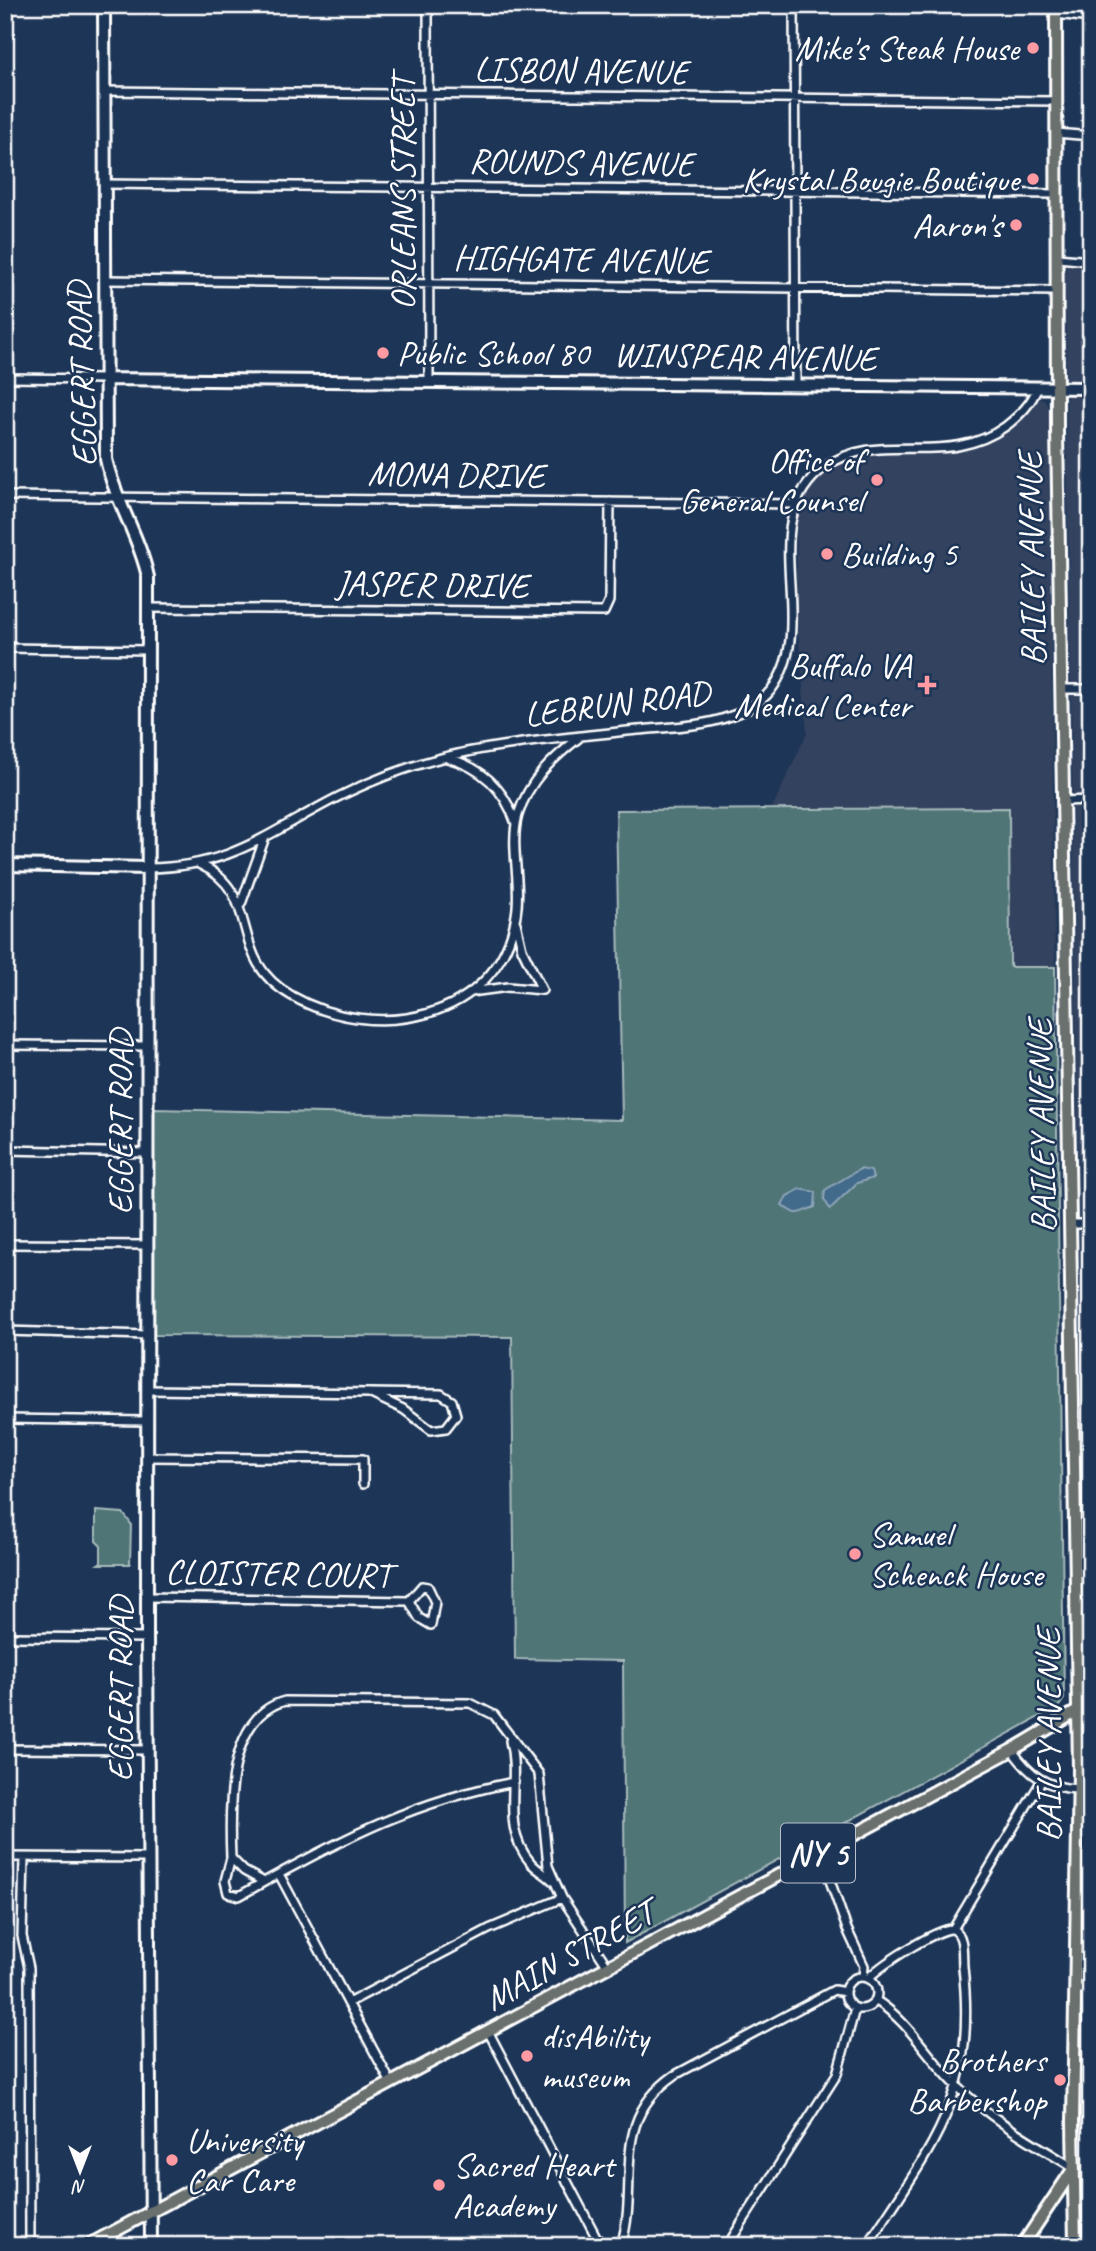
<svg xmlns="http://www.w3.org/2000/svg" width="1096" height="2251" font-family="Caveat,sans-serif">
  <rect width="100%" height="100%" fill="#1d3557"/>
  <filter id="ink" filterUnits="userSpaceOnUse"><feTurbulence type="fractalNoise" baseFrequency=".0143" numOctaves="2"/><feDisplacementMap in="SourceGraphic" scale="14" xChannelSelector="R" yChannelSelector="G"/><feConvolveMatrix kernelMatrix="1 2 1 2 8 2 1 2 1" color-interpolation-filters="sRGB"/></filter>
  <g filter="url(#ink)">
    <path fill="#32425e" d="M1069 264 1091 265V381L1071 380 1066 376 1065 270Z
      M1070 394 1091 395V1599L1085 1589 1066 398Z
      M1044 399 1049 409 1055 967H1010L772 808 807 733 796 607 797 513 806 494 826 472 854 457 874 454 952 453 976 447 1004 432 1037 400Z"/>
    <path fill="#4f7477" stroke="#a7babb" stroke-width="2" d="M1009 808 1010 967H1055L1064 1699 1059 1706 625 1943 623 1661 515 1659 512 1337 153 1335 154 1109 622 1120 616 810Z
      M96 1511 123 1513 131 1524 130 1564H98L101 1562V1546L96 1541Z"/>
    <path fill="#426a8a" stroke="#8ea6b9" stroke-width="2" d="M860 1169 871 1171 873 1178 857 1183 830 1209 824 1199 825 1190Z
      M800 1189 816 1192 815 1207C796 1213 799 1218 782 1205L787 1196Z"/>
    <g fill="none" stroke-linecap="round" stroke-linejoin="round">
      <defs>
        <path id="street" d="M428 5 429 381
          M794 5 796 385
          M1073 5 1091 7
          M1056 14 1091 18
          M104 91 1056 101
          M1056 133 1091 136
          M104 184 1056 194
          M1057 258 1091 261
          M105 280 1057 291
          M5 378 105 379
          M5 496 794 504
          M148 608 604 612 609 601 610 502
          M5 648 149 650
          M1061 689H1091
          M447 758C482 767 505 790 516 824
          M1063 801 1091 800
          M199 864C266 895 223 957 292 996 373 1043 499 1022 516 915 522 883 509 846 518 815 529 780 552 759 580 737
          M148 868C232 867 267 833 338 797 378 777 423 761 467 752 523 741 581 736 638 730 667 727 700 727 728 717 744 712 761 703 771 690 822 623 751 521 825 467 879 428 946 470 1006 426 1020 415 1031 404 1038 387
          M241 904 264 840
          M516 923 522 949 542 990
          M471 992 508 987 542 990
          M5 1045 148 1046
          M5 1150 147 1153
          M1070 1224H1091
          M5 1244 147 1245
          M5 1331 148 1335
          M147 1390 441 1394 452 1401 456 1415 446 1428 431 1430 403 1409 369 1393
          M5 1419 147 1421
          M147 1457 363 1459V1484
          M147 1597 409 1601 422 1586 428 1587 435 1602 431 1625 419 1618 409 1601
          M5 1637 147 1638
          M510 1741C521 1784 499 1826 531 1863 537 1870 546 1874 553 1881
          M5 1749 148 1750
          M1012 1750C1029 1775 1047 1788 1078 1789
          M514 1782C413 1802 353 1834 264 1882L244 1871 231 1858C229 1811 226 1716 285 1701L470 1703 494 1715 539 1774 548 1866 562 1898 608 1967
          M820 1852 847 1929 864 1966 863 1977
          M5 1857 149 1858
          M24 1858 22 1936 29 1968 30 2246
          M231 1858 225 1881 228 1893 239 1896 264 1882
          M279 1874 391 2083
          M953 1929 1042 1780
          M845 1993a16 16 0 1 1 32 0a16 16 0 1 1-32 0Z
          M868 1979C877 1967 939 1927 953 1929
          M1077 1989H1091
          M875 2000C908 2020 928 2058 956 2085 990 2119 1033 2143 1074 2168
          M348 2003 489 1929 562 1898
          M488 2031 601 2246
          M621 2246C641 2181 607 2122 675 2075L834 1990 845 1992
          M727 2246 837 2074 855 2009
          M867 2246C934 2143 977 2096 963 1967 962 1955 965 1935 953 1929"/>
        <path id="secondary" d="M104 5 106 459C115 501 139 535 148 577L147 1638 151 2246
          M105 379 1091 388
          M5 865 148 868"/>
        <path id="primary" d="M1056 5 1057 430 1079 1769 1073 2122 1075 2246
          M1076 1607 1091 1608
          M87 2246 1012 1750 1091 1703
          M1022 2246 1074 2168"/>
      </defs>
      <use href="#street" stroke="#fff" stroke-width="12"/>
      <use href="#secondary" stroke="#fff" stroke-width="16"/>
      <use href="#primary" stroke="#fff" stroke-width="16"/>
      <use href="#street" stroke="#1d3557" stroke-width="7"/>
      <use href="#secondary" stroke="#1d3557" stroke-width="10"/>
      <use href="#primary" stroke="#6b706d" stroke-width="10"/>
    </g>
  </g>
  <g fill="#ff9aa2" stroke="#1d3557" stroke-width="2.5">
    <circle cx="1033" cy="48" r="7"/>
    <circle cx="1033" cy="179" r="7"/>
    <circle cx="1016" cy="225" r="7"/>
    <circle cx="383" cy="353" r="7"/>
    <circle cx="877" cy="480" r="7"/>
    <circle cx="827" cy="554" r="7"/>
    <path d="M923.5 674.5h7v7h7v7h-7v7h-7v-7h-7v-7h7z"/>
    <circle cx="855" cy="1554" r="7"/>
    <circle cx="527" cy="2056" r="7"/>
    <circle cx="1060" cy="2080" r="7"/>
    <circle cx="172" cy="2160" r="7"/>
    <circle cx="439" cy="2185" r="7"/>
  </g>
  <g text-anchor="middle" stroke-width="5" stroke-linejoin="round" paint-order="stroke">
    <rect fill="#1d3557" stroke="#bbc2cd" stroke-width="2" x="781" y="1823.5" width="74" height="59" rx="5"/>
    <g font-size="33" font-weight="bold" fill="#fff">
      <text x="818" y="1865">NY 5</text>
    </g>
    <g font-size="35" fill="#fff" stroke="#1d3557" text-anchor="end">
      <text x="1019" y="60">Mike's Steak House</text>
      <text x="1019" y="191">Krystal Bougie Boutique</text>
      <text x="1002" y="237">Aaron's</text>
      <text x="397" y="365" text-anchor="start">Public School 80</text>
      <text x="863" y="472">Office of<tspan x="863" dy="40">General Counsel</tspan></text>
      <text x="841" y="566" text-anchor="start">Building 5</text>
      <text x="911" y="677">Buffalo VA<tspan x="911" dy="40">Medical Center</tspan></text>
      <text x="869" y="1546" text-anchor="start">Samuel<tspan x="869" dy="40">Schenck House</tspan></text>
      <text x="541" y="2048" text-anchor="start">disAbility<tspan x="541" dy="40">museum</tspan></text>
      <text x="1046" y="2072">Brothers<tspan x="1046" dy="40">Barbershop</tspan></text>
      <text x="186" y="2152" text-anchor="start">University<tspan x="186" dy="40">Car Care</tspan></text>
      <text x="453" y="2177" text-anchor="start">Sacred Heart<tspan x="453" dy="40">Academy</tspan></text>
    </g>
    <g font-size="35" fill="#fff" stroke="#1d3557">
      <text transform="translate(581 70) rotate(1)" y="12">LISBON AVENUE</text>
      <text transform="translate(581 162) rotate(1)" y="12">ROUNDS AVENUE</text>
      <text transform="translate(402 193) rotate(-90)" y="12">ORLEANS STREET</text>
      <text transform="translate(581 259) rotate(1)" y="12">HIGHGATE AVENUE</text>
      <text transform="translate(745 356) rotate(1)" y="12">WINSPEAR AVENUE</text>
      <text transform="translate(81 374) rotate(-92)" y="12">EGGERT ROAD</text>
      <text transform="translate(456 474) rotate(1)" y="12">MONA DRIVE</text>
      <text transform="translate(1031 559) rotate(-91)" y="12">BAILEY AVENUE</text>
      <text transform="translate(432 584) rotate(1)" y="12">JASPER DRIVE</text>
      <text transform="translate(617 703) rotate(-7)" y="12">LEBRUN ROAD</text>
      <text transform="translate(120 1122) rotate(-90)" y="12">EGGERT ROAD</text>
      <text transform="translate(1041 1126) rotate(-91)" y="12">BAILEY AVENUE</text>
      <text transform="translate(278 1573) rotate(1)" y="12">CLOISTER COURT</text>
      <text transform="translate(120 1689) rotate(-90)" y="12">EGGERT ROAD</text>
      <text transform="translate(1048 1735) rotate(-90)" y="12">BAILEY AVENUE</text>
      <text transform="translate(569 1955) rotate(-29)" y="12">MAIN STREET</text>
    </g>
  </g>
  <rect width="1096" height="2251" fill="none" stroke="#1d3557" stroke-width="28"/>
  <rect x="14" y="14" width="1068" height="2223" fill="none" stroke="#fff" stroke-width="2.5" filter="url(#ink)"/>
  <g transform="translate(80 2171) rotate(180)" stroke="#1d3557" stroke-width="5" paint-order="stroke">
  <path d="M0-5L12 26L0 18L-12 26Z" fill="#ffffff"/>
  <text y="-10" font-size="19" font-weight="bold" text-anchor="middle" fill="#ffffff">N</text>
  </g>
</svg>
